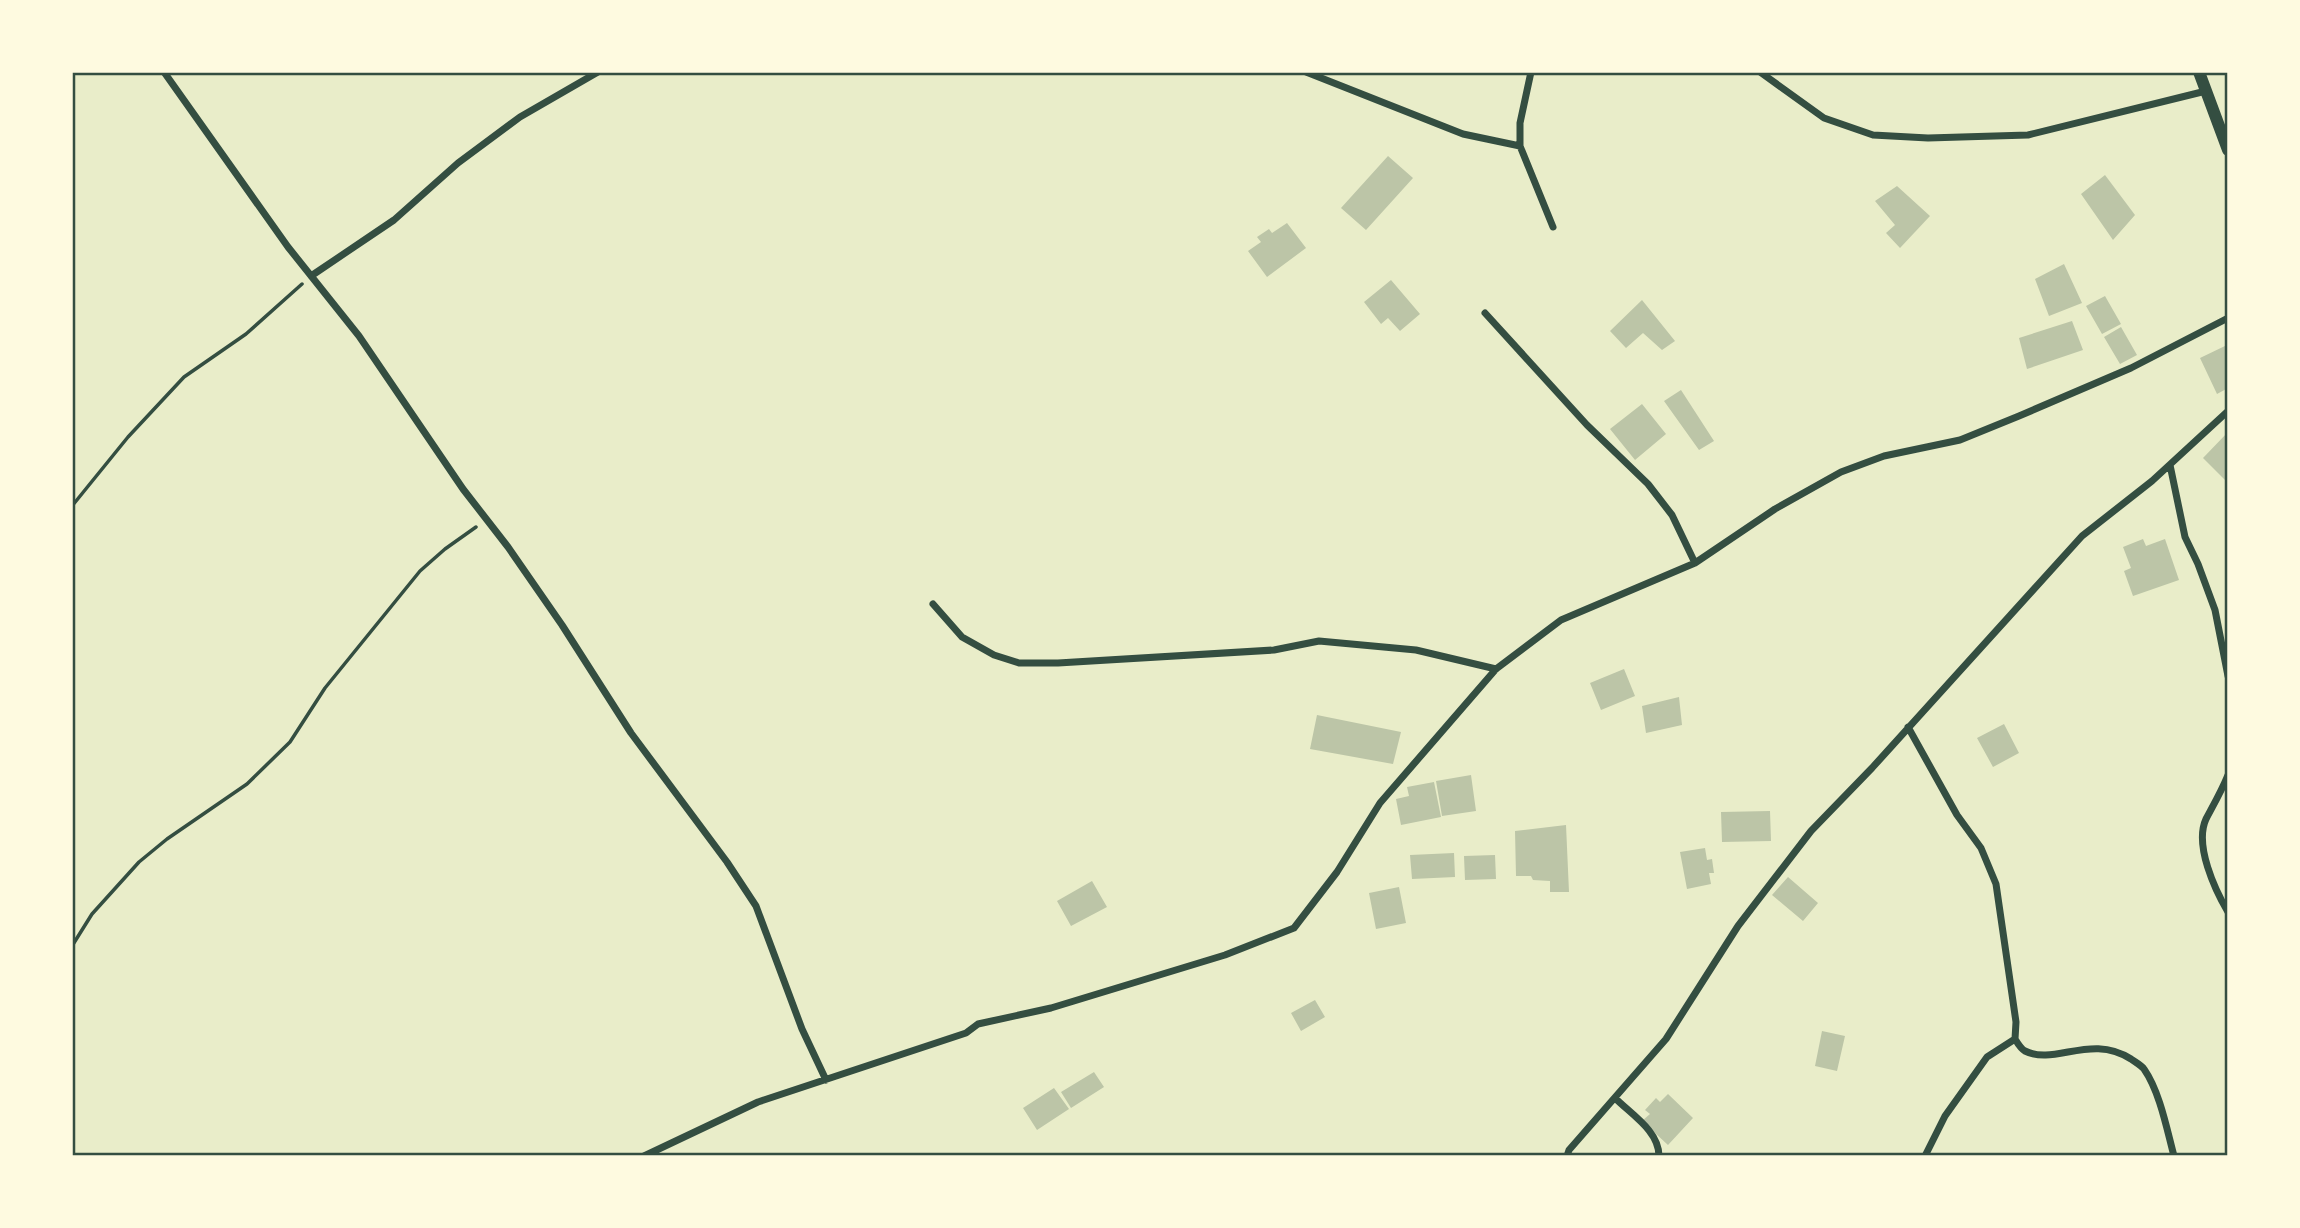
<svg xmlns="http://www.w3.org/2000/svg" width="2300" height="1228" font-family="'Open Sans',sans-serif">
  <rect width="100%" height="100%" fill="#e9edc9"/>
  <path fill="#bcc5a7" d="M1388 156 1413 178 1366 230 1341 208Z
    M2105 175 2135 215 2113 240 2081 194Z
    M1897 186 1930 216 1900 248 1886 233 1895 225 1875 201Z
    M1287 223 1306 248 1267 277 1248 251 1261 242 1257 237 1269 229 1272 233Z
    M2064 264 2082 303 2049 316 2035 279Z
    M1391 280 1420 314 1400 331 1388 318 1381 324 1364 302Z
    M2105 296 2121 324 2102 334 2086 306Z
    M1642 300 1675 341 1662 350 1643 333 1626 348 1610 331Z
    M2072 321 2083 350 2027 369 2019 338Z
    M2121 327 2137 355 2120 364 2104 337Z
    M2227 345 2228 388 2217 394 2200 358Z
    M1681 390 1714 441 1699 450 1664 401Z
    M1642 404 1666 434 1635 460 1610 429Z
    M2228 432V476L2225 480 2203 458Z
    M2143 539 2146 546 2165 539 2179 580 2133 596 2124 571 2131 568 2123 547Z
    M1624 669 1635 696 1601 710 1590 683Z
    M1679 697 1682 725 1646 733 1642 706Z
    M1317 715 1401 732 1393 764 1310 749Z
    M2004 724 2019 753 1993 767 1977 738Z
    M1471 775 1476 811 1442 816 1436 781Z
    M1434 782 1441 817 1401 825 1396 799 1409 796 1407 787Z
    M1770 811 1771 841 1722 842 1721 812Z
    M1566 825 1569 892H1550V881L1533 880 1531 876H1516L1515 831Z
    M1705 848 1707 860 1712 859 1714 873H1709L1711 884 1687 889 1680 852Z
    M1454 853 1455 877 1412 879 1410 855Z
    M1495 855 1496 879 1465 880 1464 856Z
    M1788 877 1818 903 1803 921 1772 895Z
    M1092 881 1107 907 1071 926 1057 901Z
    M1399 887 1406 923 1376 929 1369 893Z
    M1315 1000 1325 1017 1301 1031 1291 1013Z
    M1822 1031 1845 1036 1837 1071 1815 1066Z
    M1094 1072 1104 1087 1071 1108 1061 1092Z
    M1054 1088 1069 1109 1037 1130 1023 1108Z
    M1668 1094 1693 1118 1668 1145 1642 1121 1650 1114 1645 1110 1656 1098 1660 1102Z"/>
  <g fill="none" stroke-linecap="round" stroke-linejoin="round">
    <path stroke="#344e41" stroke-width="3.5" d="M72 506 128 437 184 377 246 334 302 284
      M72 946 92 914 139 862 167 839 247 784 290 742 325 688 420 571 445 549 476 527"/>
    <path stroke="#344e41" stroke-width="7" d="M164 72 288 247 359 336 463 489 508 547 562 625 631 733 727 862 756 906 802 1029 826 1080
      M1306 72 1463 134 1520 146
      M1531 72 1520 123V146L1553 227
      M1760 72 1824 118 1873 135 1928 138 2028 135 2206 91
      M311 276 394 220 458 163 520 117 598 72
      M1485 313 1587 425 1648 484 1672 515 1695 563
      M2170 465 2185 537 2198 564 2215 610 2228 676
      M933 604 962 637 994 655 1019 663H1058L1274 650 1319 641 1416 650 1496 669
      M1908 727 1957 815 1981 848 1996 884 2016 1022 2015 1039 1987 1057 1945 1116 1925 1156
      M2228 775C2222 790 2214 804 2206 819 2194 845 2215 890 2228 912
      M2015 1039C2018 1044 2021 1049 2025 1051 2055 1066 2091 1033 2131 1059 2135 1062 2141 1065 2144 1069 2160 1092 2167 1130 2174 1156
      M1615 1098C1632 1115 1659 1131 1659 1156
      M644 1156 758 1102 966 1033 978 1024 1051 1008 1225 955 1294 928 1337 872 1380 803 1496 669 1561 620 1695 563 1775 509 1841 472 1884 456 1960 440 2019 416 2131 368 2228 318
      M1567 1156 1569 1150 1666 1039 1738 926 1811 831 1872 768 2082 536 2152 481 2228 411"/>
    <path stroke="#344e41" stroke-width="12" d="M2199 72 2228 150"/>
  </g>
  <rect width="2300" height="1228" fill="none" stroke="#fefae0" stroke-width="147"/>
  <rect x="74" y="74" width="2152" height="1080" fill="none" stroke="#344e41" stroke-width="2.5"/>
</svg>
